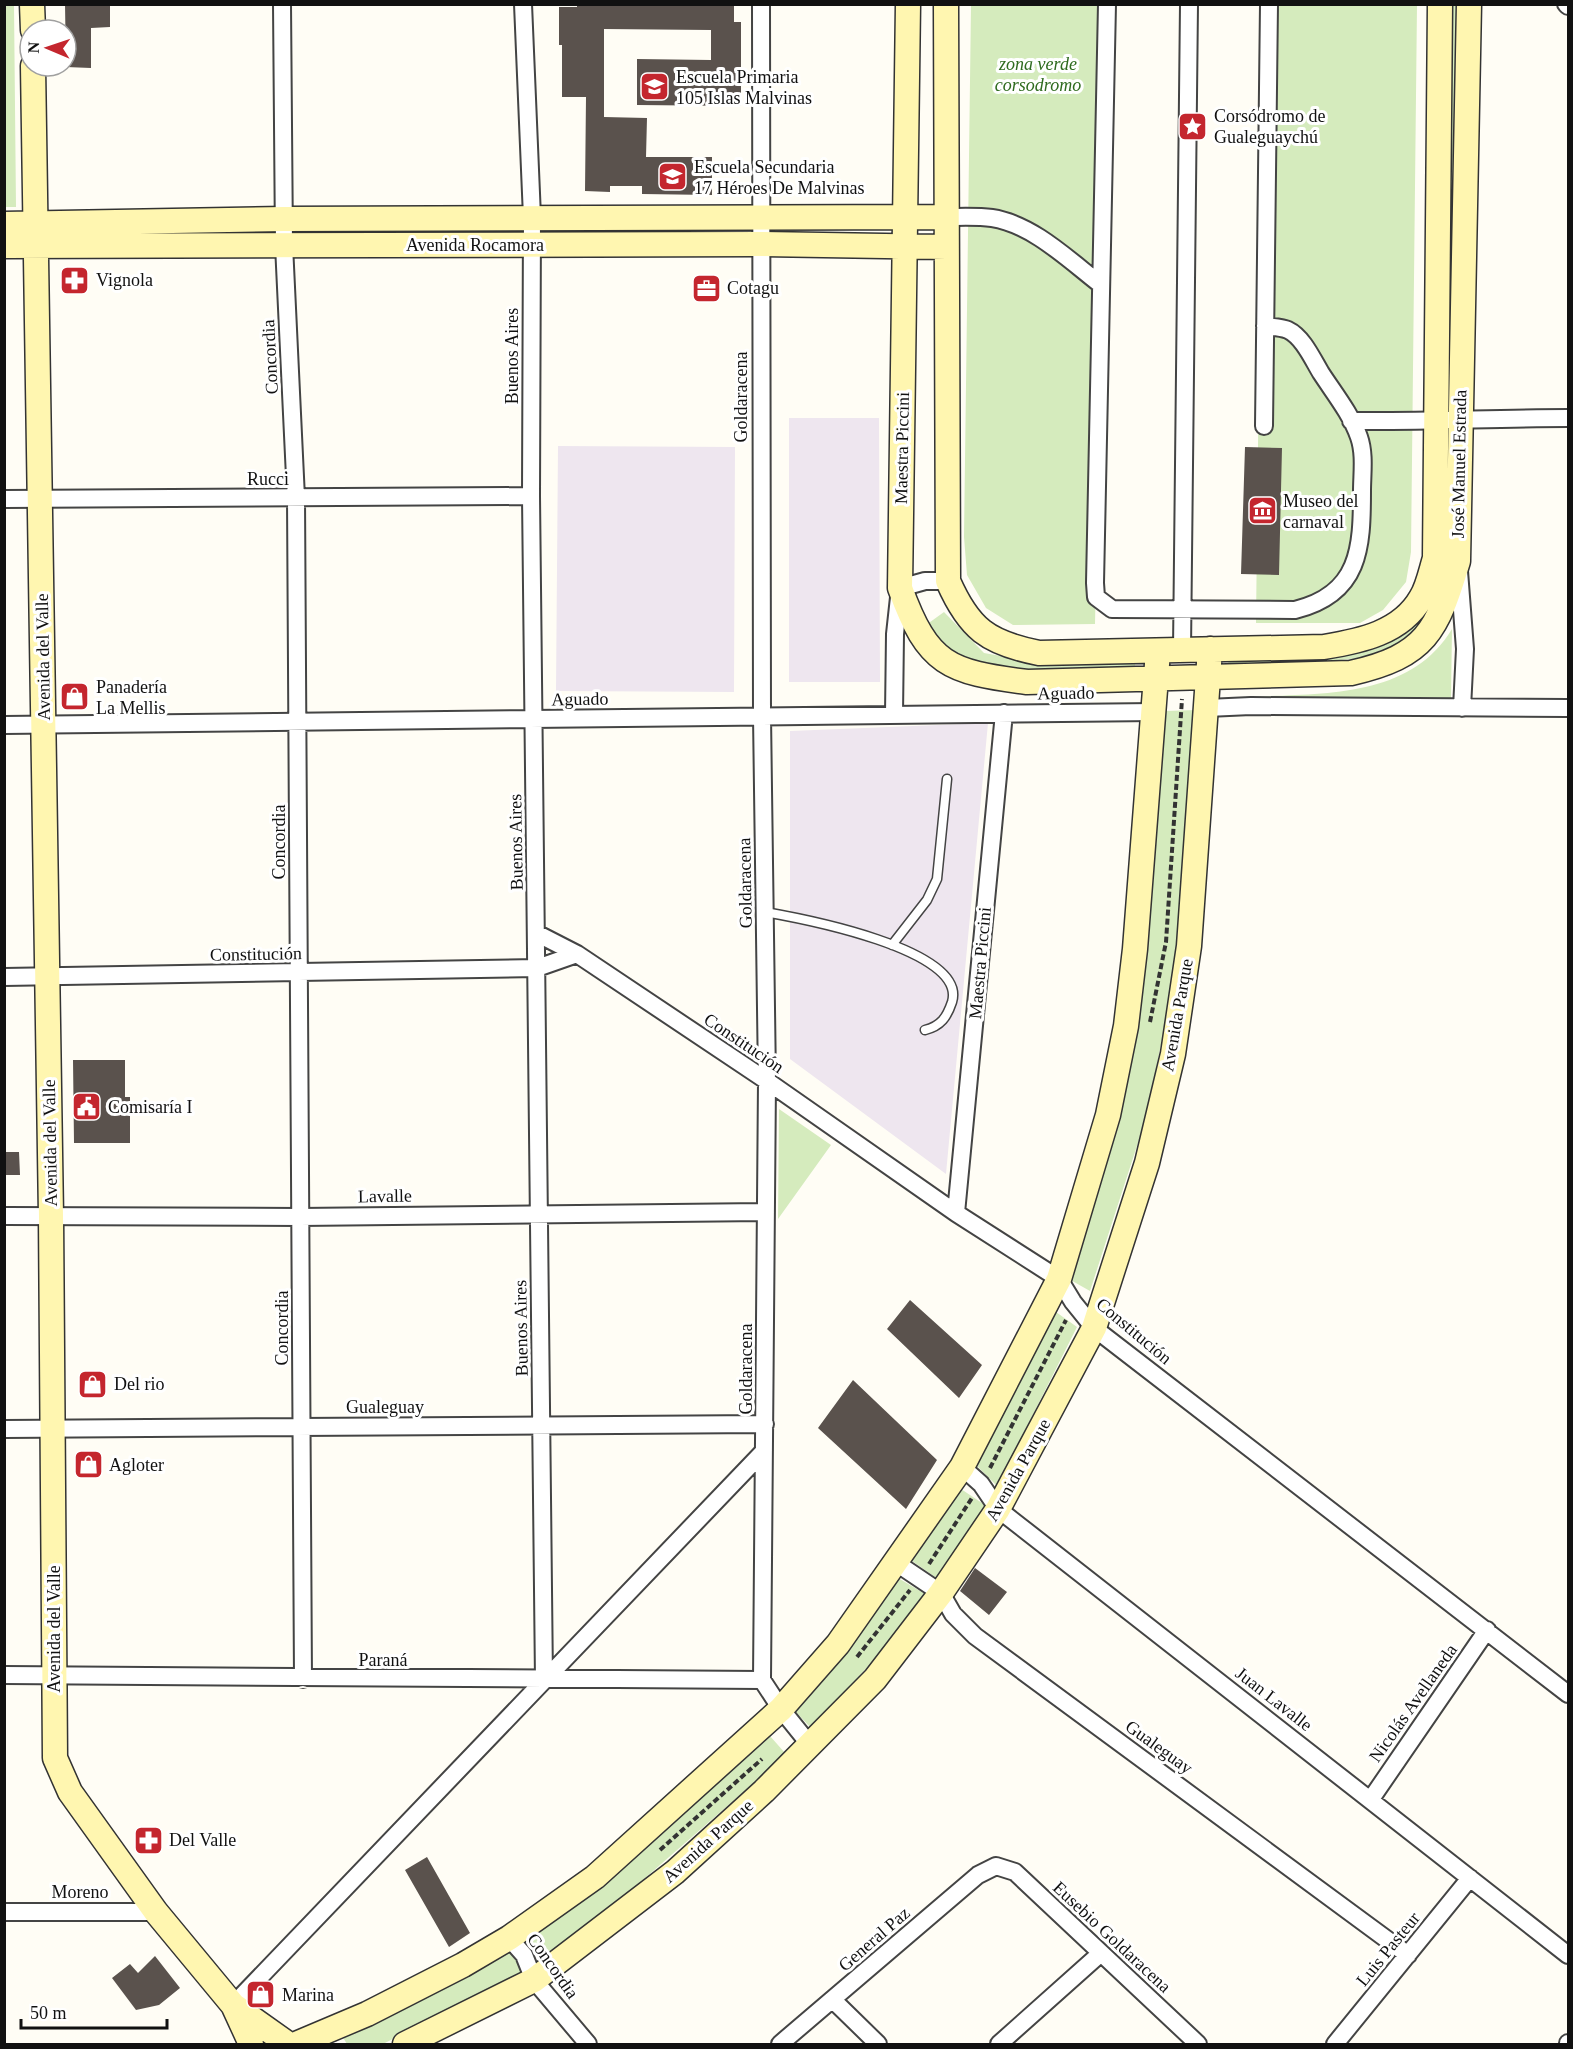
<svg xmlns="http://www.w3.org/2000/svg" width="1573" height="2049" font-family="'Times New Roman',serif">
  <rect width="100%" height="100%" fill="#fffdf5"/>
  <path fill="#eee6ef" d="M789 418H879L880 682H789Z
    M558 446 735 447 734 692 556 691Z
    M988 723 946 1174 790 1059V731Z"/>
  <path fill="#d5ebbd" d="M4 5H14L16 207H5Z
    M971 5H1107L1095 624 1013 625 986 608 967 575 964 537Z
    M1263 5H1417L1411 552 1406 582 1383 610 1360 623H1256Z
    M1447 5H1462L1455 403H1440Z
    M1442 442 1455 443 1437 609 1405 641 1361 658 1227 671 1229 658 1322 652 1427 601Z
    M944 612 984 653 1023 660 1136 657 1134 674C1088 674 989 679 951 653 942 646 934 634 926 625Z
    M1452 629 1451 698 1251 697C1322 693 1410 699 1452 629Z
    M1197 710 1181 946 1146 1118 1090 1291 1067 1278 1116 1115 1148 942 1165 711Z
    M779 1109 831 1145 778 1219Z
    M1056 1312 1077 1327 997 1486 976 1465Z
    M958 1487 988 1507 938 1579 912 1561Z
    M898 1578 927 1595 873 1661 811 1728 793 1709Z
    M770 1736 785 1753 781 1759 620 1900 541 1958 524 1937 607 1878Z
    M506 1948 525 1971 383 2044H347L342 2036Z"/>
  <path fill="#5a524d" d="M65 4H110V27L91 28V68L66 67Z
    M577 4 734 6V22H741V106L637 105V59L711 60V30L604 29V117L647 118 646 157H712V195L642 194V186H610V192L585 191 586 97H562V45H559V7H577Z
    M1245 447 1282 448 1279 575 1241 574Z
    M73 1060H125V1097H130V1143H74Z
    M4 1152H19L20 1175H4Z
    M910 1300 982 1365 959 1398 887 1329Z
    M853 1380 937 1460 906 1509 818 1428Z
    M975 1568 1007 1592 989 1615 960 1591Z
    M427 1857 470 1933 449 1947 405 1870Z
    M155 1956 180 1988 159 2005 136 2010 112 1978 130 1964 138 1973Z"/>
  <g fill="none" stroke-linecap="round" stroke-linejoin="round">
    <defs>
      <path id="lane" d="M765 912C799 918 968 949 952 1002 947 1017 941 1026 925 1030
        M892 945 927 900 937 879 947 779"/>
      <path id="street" d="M282 4 284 245 296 498 303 1679
        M523 4 532 217 531 496 544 1680
        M761 4 762 716 767 1081 762 1680 781 1709 810 1745
        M1107 4 1095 583 1096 597 1112 609 1295 610C1360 594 1362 548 1362 491 1362 474 1365 454 1359 437 1351 414 1334 393 1321 373 1313 360 1303 337 1288 330 1282 327 1272 327 1265 326
        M1566 4 1568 6
        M945 217C960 217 977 216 992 218 1032 224 1069 260 1100 284
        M1351 421C1424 422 1496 418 1568 418
        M1264 426 1269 4
        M4 499 531 496
        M1459 571 1465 649 1462 708
        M1182 650 1189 4
        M1207 708 1251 706 1568 708
        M894 714 895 634 900 588 925 581H948
        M4 725 1155 712
        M536 933 577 954 767 1081 956 1213 1059 1279 1073 1302 1094 1328 1568 1694
        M4 977 537 968 577 954
        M956 1213 1004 713
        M4 1216 300 1217 766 1212
        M4 1429 765 1424
        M962 1467 981 1484 998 1509 1568 1955
        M895 1562 941 1593 953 1614 975 1636 1408 1955
        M4 1675 762 1680
        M1371 1799 1487 1630
        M4 1912H156
        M509 1938 524 1955 534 1980 588 2044
        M833 2000 878 2044
        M233 2005 764 1451
        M780 2044 978 1875 996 1866 1015 1872 1198 2044
        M999 2044 1101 1953
        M1335 2044 1470 1878
        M1568 2044V2043"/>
      <path id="secondary" d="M32 4 33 30
        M908 4 900 588C928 665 948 672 1027 682L1351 673C1426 656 1437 631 1458 561L1469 4
        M946 4 948 581C969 629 988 643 1039 653L1324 647C1360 641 1401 633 1421 598 1428 587 1431 571 1435 558L1440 4
        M33 66 51 1216 55 1758 70 1792 156 1912 233 2005 288 2044
        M4 224 284 219 945 217
        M4 246 760 244 946 247
        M234 2007 251 2044
        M296 2044 367 2014 463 1965 509 1938 595 1877 781 1709 838 1644 962 1467 1059 1279 1108 1115 1126 1026 1135 949 1158 651
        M405 2044 534 1980 675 1872 764 1791 875 1679 941 1593 998 1509 1094 1328 1147 1163 1173 1054 1189 946 1210 649"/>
    </defs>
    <use href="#lane" stroke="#444" stroke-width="11"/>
    <use href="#street" stroke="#444" stroke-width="20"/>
    <use href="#secondary" stroke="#333" stroke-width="27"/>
    <path stroke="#333" stroke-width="4" stroke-dasharray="6 3" stroke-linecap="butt" d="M1150 1022 1166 942 1182 699
      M990 1468 1066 1320
      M929 1564 972 1498
      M857 1657 910 1590
      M660 1850 762 1759"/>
    <use href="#lane" stroke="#fff" stroke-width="8"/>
    <use href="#street" stroke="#fff" stroke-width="16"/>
    <use href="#secondary" stroke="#fff6b0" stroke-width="24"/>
  </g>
  <defs>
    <symbol id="school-square" viewBox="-11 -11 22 22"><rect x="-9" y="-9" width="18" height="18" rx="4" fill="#c4262e" stroke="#fff"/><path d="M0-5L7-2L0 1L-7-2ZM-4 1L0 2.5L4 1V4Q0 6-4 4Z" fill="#fff"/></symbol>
    <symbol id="sight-square" viewBox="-11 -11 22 22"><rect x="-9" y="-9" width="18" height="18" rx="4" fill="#c4262e" stroke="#fff"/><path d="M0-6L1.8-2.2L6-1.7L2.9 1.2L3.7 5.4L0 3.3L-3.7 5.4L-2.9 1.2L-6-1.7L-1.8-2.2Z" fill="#fff"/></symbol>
    <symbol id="pharmacy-square" viewBox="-11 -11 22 22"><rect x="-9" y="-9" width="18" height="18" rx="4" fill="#c4262e" stroke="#fff"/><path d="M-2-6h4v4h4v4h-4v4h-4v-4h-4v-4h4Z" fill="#fff"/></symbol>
    <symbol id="office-square" viewBox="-11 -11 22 22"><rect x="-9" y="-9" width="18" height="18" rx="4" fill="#c4262e" stroke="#fff"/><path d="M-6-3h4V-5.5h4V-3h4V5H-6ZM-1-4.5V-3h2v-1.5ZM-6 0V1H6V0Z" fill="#fff"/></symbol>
    <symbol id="museum-square" viewBox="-11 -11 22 22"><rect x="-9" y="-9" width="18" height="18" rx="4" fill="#c4262e" stroke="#fff"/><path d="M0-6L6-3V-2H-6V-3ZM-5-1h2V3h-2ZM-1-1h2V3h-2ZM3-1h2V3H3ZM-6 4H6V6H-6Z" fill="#fff"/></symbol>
    <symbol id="shop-square" viewBox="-11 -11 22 22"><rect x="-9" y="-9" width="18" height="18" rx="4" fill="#c4262e" stroke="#fff"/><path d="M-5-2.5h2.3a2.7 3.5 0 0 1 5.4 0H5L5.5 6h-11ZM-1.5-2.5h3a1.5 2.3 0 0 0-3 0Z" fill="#fff"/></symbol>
    <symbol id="civic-square" viewBox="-11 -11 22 22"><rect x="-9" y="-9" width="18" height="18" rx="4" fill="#c4262e" stroke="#fff"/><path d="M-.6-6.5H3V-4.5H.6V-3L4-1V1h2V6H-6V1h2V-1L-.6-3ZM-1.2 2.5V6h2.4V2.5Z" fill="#fff"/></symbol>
  </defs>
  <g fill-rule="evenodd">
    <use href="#school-square" x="638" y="70" width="33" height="33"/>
    <use href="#sight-square" x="1176" y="110" width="33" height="33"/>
    <use href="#school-square" x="656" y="160" width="33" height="33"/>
    <use href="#pharmacy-square" x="58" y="264" width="33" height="33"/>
    <use href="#office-square" x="690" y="272" width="33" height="33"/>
    <use href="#museum-square" x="1246" y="494" width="33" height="33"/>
    <use href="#shop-square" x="58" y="680" width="33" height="33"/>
    <use href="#civic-square" x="70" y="1090" width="33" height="33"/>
    <use href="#shop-square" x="76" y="1368" width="33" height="33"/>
    <use href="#shop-square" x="72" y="1448" width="33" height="33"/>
    <use href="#pharmacy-square" x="132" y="1824" width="33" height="33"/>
    <use href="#shop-square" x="244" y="1978" width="33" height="33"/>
  </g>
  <g text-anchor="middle" stroke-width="6" stroke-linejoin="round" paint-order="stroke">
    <g font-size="18" font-style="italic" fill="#2f6b1f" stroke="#fff">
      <text x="1038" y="70">zona verde<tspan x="1038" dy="21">corsodromo</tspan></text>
    </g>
    <g font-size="18" fill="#111" stroke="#fff" text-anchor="start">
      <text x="676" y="83">Escuela Primaria<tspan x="676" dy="21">105 Islas Malvinas</tspan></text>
      <text x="1214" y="122">Corsódromo de<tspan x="1214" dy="21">Gualeguaychú</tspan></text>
      <text x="694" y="173">Escuela Secundaria<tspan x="694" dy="21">17 Héroes De Malvinas</tspan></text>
      <text x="96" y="286">Vignola</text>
      <text x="727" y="294">Cotagu</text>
      <text x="1283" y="507">Museo del<tspan x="1283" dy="21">carnaval</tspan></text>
      <text x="96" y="693">Panadería<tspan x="96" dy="21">La Mellis</tspan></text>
      <text x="108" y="1113">Comisaría I</text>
      <text x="114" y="1390">Del rio</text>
      <text x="109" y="1471">Agloter</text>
      <text x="169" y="1846">Del Valle</text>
      <text x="282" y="2001">Marina</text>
    </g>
    <g font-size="18" fill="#111" stroke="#fff">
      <text x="475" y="251">Avenida Rocamora</text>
      <text transform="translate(512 356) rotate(-90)" y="6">Buenos Aires</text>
      <text transform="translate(270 357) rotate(-93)" y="6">Concordia</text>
      <text transform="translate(741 397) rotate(-90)" y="6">Goldaracena</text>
      <text transform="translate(902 448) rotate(-89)" y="6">Maestra Piccini</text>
      <text transform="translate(1459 464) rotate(-89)" y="6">José Manuel Estrada</text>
      <text x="268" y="485">Rucci</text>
      <text transform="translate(43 657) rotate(-91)" y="6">Avenida del Valle</text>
      <text transform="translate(1066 693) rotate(-1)" y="6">Aguado</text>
      <text transform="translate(580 699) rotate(-1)" y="6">Aguado</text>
      <text transform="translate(279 842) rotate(-90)" y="6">Concordia</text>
      <text transform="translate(516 842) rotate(-91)" y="6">Buenos Aires</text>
      <text transform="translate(745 883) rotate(-91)" y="6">Goldaracena</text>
      <text transform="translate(256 954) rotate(-1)" y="6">Constitución</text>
      <text transform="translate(980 963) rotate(-85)" y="6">Maestra Piccini</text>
      <text transform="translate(1177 1015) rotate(-80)" y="6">Avenida Parque</text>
      <text transform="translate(744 1043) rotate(34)" y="6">Constitución</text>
      <text transform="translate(50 1143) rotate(-91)" y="6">Avenida del Valle</text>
      <text transform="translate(385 1196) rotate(-1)" y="6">Lavalle</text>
      <text transform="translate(282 1328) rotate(-90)" y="6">Concordia</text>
      <text transform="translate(521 1328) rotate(-91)" y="6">Buenos Aires</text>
      <text transform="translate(1134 1331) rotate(40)" y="6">Constitución</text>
      <text transform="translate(746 1369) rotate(-90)" y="6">Goldaracena</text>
      <text x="385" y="1413">Gualeguay</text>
      <text transform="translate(1018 1470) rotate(-61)" y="6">Avenida Parque</text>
      <text transform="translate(54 1629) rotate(-90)" y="6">Avenida del Valle</text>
      <text x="383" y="1666">Paraná</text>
      <text transform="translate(1274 1699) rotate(38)" y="6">Juan Lavalle</text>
      <text transform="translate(1413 1703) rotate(-55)" y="6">Nicolás Avellaneda</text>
      <text transform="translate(1159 1747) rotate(36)" y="6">Gualeguay</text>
      <text transform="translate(708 1841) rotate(-42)" y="6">Avenida Parque</text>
      <text x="80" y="1898">Moreno</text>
      <text transform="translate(1112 1937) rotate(43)" y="6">Eusebio Goldaracena</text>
      <text transform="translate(874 1939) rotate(-41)" y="6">General Paz</text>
      <text transform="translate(1388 1949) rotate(-51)" y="6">Luis Pasteur</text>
      <text transform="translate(553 1966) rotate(55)" y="6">Concordia</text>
    </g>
  </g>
  <rect width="1573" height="2049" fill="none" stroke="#111111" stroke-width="12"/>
  <g transform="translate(48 48) rotate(272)"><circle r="28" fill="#ffffff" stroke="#a0a0a0" stroke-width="1.5"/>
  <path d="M0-4.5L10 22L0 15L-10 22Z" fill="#c4262e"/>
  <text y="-9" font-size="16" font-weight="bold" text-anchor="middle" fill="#111111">N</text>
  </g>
  <path d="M21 2019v9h146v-9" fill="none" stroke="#111111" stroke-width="3"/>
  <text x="30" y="2019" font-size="18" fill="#111111" stroke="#ffffff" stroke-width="4.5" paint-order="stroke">50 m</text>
</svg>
